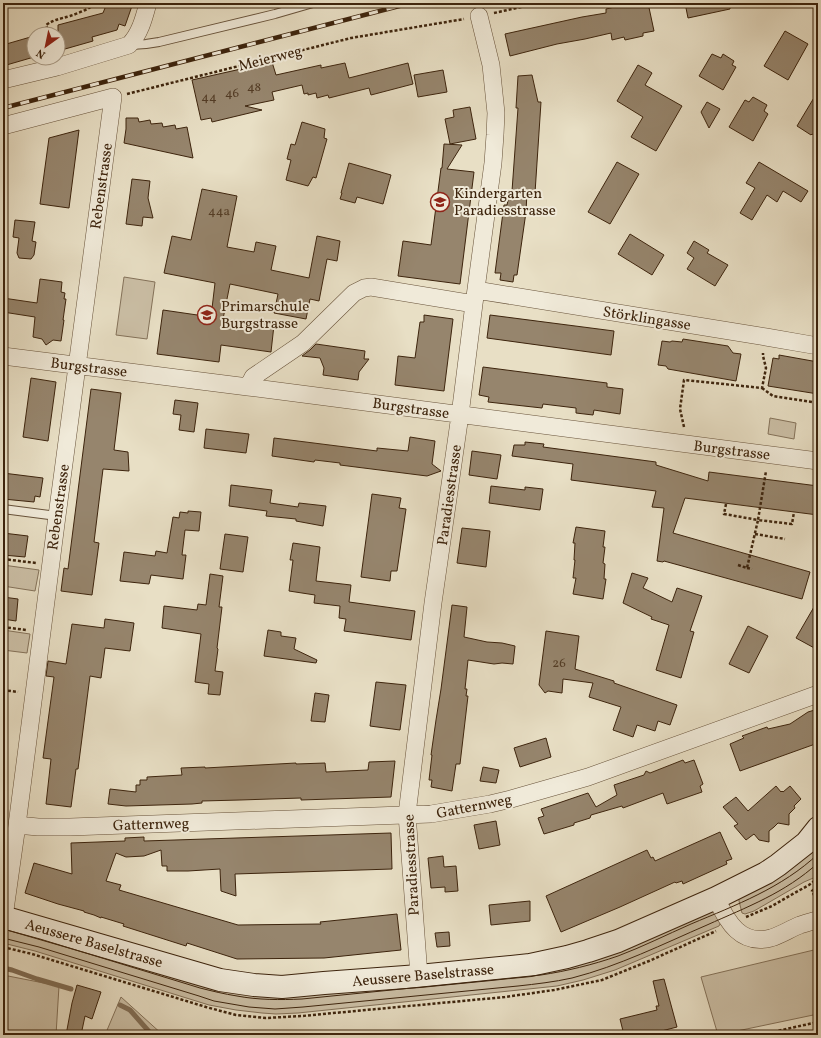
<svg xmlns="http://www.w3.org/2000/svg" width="821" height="1038" font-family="Vollkorn,serif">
  <rect width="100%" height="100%" fill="#e8dfc5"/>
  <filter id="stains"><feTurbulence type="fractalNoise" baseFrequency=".005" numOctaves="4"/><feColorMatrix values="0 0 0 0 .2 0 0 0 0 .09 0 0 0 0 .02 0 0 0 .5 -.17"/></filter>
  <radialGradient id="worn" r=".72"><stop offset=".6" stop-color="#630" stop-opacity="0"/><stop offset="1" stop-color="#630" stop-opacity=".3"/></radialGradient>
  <path fill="#cbbfa6" stroke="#84725a" d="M124 277 155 282 147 339 116 335Z
    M770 418 796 423 794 439 768 434Z
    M3 565 39 570 35 591 3 586Z
    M3 630 30 634 27 653 3 650Z
    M818 843V876L804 882 754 911 745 914 742 913 739 901V897Z
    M714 910 721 922 719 926 674 945 615 970 583 980 557 986 538 988 298 1013 276 1014 262 1013 236 1010 209 1005 35 951 3 943V924L196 982 451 980Z
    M818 949V1014L718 1035 701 977Z
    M3 975 59 986 56 1035H3Z
    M121 997 163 1035H105Z"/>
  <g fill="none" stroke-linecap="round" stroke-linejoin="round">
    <path stroke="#816e56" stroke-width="5" d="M3 968 12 970 37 979 71 989
      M120 1005 130 1010 152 1035"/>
  </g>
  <path fill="#96856d" stroke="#3d240d" d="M107 3H133L125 26 119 24 117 30 92 37 93 41 58 51V25L103 13Z
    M632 3H648L654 31 643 33V36L625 40 624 37 612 40 611 33 585 39 557 44 510 56 505 34 582 17 606 13V9Z
    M685 3H730V9L688 18Z
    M785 31 808 44 788 80 764 66Z
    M34 36V57L3 66V45Z
    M712 54 721 58 723 54 734 61 732 65 736 67 723 90 699 76Z
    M272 62 276 75 321 65V68L345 63 349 78 408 63 413 84 371 95 369 88 329 98 328 95 317 98 316 93 308 95V93L304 94 302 85 272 92 274 100 245 106 262 110 212 122 211 118 201 120 192 80Z
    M638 65 649 71 652 73 645 85 682 106 656 151 631 137 643 117 617 101Z
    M443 70 447 92 418 97 414 75Z
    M532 75 538 102H541L535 193 527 192 526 212 517 275H514L513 282 500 280 501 273H495L504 205H507L510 191H512L518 108H516L518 76Z
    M818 91V137L812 134 811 135 797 126Z
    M753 97 767 105 764 111 768 114 753 141 729 127 745 100 749 102Z
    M707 102 720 109 709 128 701 112Z
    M470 107 476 139 450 144 445 119 454 117 453 110Z
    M126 118H138L139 122 150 120 151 124 162 123 163 127 175 125 176 129 187 127 193 158 124 143 126 129Z
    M302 122 325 129 324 138 327 139 316 178 313 177 308 186 286 180 291 160 287 159 291 144 295 145Z
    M79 130 69 208 40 204 49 138Z
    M444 144 462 145 447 169 474 172 460 284 398 276 403 241 431 245 441 168H442Z
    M617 162 639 174 610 224 588 212Z
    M759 162 808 191 801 202 783 191 777 202 767 195 752 220 740 213 755 188 746 183Z
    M349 163 391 175 383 204 357 197 355 203 340 199 342 193H341Z
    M132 179 150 181 148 198 153 218 143 217 142 226 126 224Z
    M202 189 237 196 227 247 254 252 256 242 276 246 271 270 309 278 317 236 340 241 337 261 327 259 319 301 310 299 306 319 274 313 278 294 230 284 223 319 274 325 271 352 221 345 219 362 157 354 163 310 211 317 215 283 164 273 172 236 191 240Z
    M15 220 35 222 32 241 36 242 34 255 31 259 19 258 17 253 19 238 13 237Z
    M630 234 664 255 652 275 618 254Z
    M694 241 709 250 707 253 728 265 715 286 687 269 694 258 687 253Z
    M40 279 62 282 61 292 65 293 64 299H66L63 320H64L61 341 53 340 46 345 42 339 33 337 35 317 3 312V298L37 303Z
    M424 315 453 319 444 391 395 385 398 356 415 358 420 322H424Z
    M490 315 614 331 611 355 487 338Z
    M683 339 728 346 733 353 741 354 736 381 668 369 666 366 658 365 662 341 670 342 672 341 682 342Z
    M316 344 365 351 364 359H369L359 372 358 380 323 375 324 368 320 358 302 356 310 350Z
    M779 355 818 362V394L768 386 773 358 779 359Z
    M483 367 607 383V387L623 389 620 414 594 410 593 415 576 413V408L543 404 542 408 488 402 489 397 479 395Z
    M31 378 56 382 48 441 23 437Z
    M91 389 121 393 114 450 128 452 129 471 103 469 94 542 99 543 92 595 61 591 64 568 68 569Z
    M175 400 198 403 194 432 179 430 181 415 173 414Z
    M206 429 249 434 246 453 204 448Z
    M410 437 435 441 432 464 441 471 427 476 340 465V463L315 460 314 462 272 456 274 438 377 451V448L408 451Z
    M525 442 544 444 543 447 656 462V465L708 481 709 472 818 486V515L685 498 673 533 810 572 802 599 664 561 663 562 657 561 664 508 652 507 656 491 571 480 573 464 512 456 514 445H525Z
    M472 451 501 455 497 479 469 475Z
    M3 473 43 478 40 497 35 496 34 502 3 499Z
    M231 485 272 490 270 503 298 507 299 503 326 506 323 526 296 521V519L266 516 267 511 229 506Z
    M491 486 525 490V487L543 489 540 510 489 503Z
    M372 494 401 498 399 508 406 509 397 571H391L390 581 361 577Z
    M188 511 201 512 199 531 185 530 182 555H186L183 579 151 575 149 584 120 581 124 552 155 556 156 551 167 553 173 517 179 518 180 512 188 513Z
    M576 527 605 531 603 547H605L603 563 605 564 604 579H606L603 599 573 594 576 578H573L575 560H574L575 543H573Z
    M462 528 490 531 486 567 457 563Z
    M3 533 28 536 25 557 3 555Z
    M225 534 248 537 243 572 220 569Z
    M293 543 320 547 316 581 351 585 349 602 415 611 411 640 344 631 346 619 339 618 340 606 314 603 315 595 289 591 293 560H290Z
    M632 573 648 578 643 588 672 602 677 588 702 596 690 631 694 632 681 678 656 670 669 625 651 619 652 617 623 603Z
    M210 574 223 576 219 607H222L217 648 218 649 215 671 223 672 220 695 208 694 209 684 195 682 201 634 162 628 164 606 197 610 198 604 206 605Z
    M3 597 18 599 16 621 3 619Z
    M818 600V650L796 638Z
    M452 605 467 607 464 637 487 642 502 643 515 646 513 664 502 663 494 664 468 660 465 689H467L466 696H468L460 764H456L452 791 431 787 432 780H429L432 755H431L436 720 441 689Z
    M105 619 134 623 130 651 105 648 101 678 90 676 78 769H76L71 807 46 804 51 759 43 758 54 677 46 676 48 661 66 664 72 624 104 628Z
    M748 626 768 636 749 673 729 664Z
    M268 630 281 632V636L296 638 294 649 317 660 316 663 264 656Z
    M546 631 579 636 575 669 614 681V683L677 705 670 725 658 721 655 731 637 725 633 737 613 730 621 707 589 697 593 683 563 679 562 693 548 691 545 693 539 685Z
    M376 682 406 685 400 730 370 726Z
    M315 693 329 695 325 722 311 721Z
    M818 709V743L740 771 730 744 744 738 742 736 767 727 768 729 790 724 808 712Z
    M546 738 551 757 520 767 514 748Z
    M683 760 685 763 694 760 703 784 700 786 702 792 667 804 663 793 623 808 622 806 591 815 590 818 574 823V825L544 834 538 818 544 816 541 809 588 793 596 807 617 795 614 785 644 775 646 771 650 773Z
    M395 761 391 797 301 800V798L240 800 202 801V803L192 804 126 806 108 804 110 789 136 792V785H140V780H147V777L182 775 181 768 205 767V768L296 763V764L325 763 326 772 346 771 368 770 369 762Z
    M483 767 499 770 496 783 480 781Z
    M776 786 781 792 782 791 783 792 790 786 801 799 794 806 795 808 789 814V825L778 823 774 827 769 831V842L759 840 754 834 746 840 734 826 738 824 723 807 736 797 748 811Z
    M496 821 500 845 479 849 474 825Z
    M720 832 732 859 726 861 727 864 683 884 682 881 676 883 675 882 620 907 561 932 546 896 647 850 651 858 653 857 655 861Z
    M391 833 392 869 235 874 236 896 221 891 220 869 188 871H167V866H162L161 850 144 856 126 857 116 853 106 881 121 885 119 890 238 925 321 924 320 922 397 914 401 950 324 958 237 959 187 943 186 946 123 926 124 924 101 917V918L94 915 84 912V911L58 904 25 893 34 863 72 874 71 843 125 841V838L144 837V841Z
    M443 856 444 867 456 866 458 891 445 892V887L431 888 428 858Z
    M530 901V921L491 925 489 905Z
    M449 932 450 946 437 947 435 933Z
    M664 979 677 1027 646 1035H624L620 1019 657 1010 656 1006H659L653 981Z
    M77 985 101 992 92 1019 85 1016 81 1035H66L72 1003Z"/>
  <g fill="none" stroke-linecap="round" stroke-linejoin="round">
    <defs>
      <path id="service" d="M131 45 146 44 159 42 275 14 313 3
        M3 509 57 516"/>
      <path id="minor" d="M3 80 57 67 129 45C140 34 144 18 148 3
        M3 126 113 97 57 516 17 825 4 917
        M476 290 766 337 818 346
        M3 356 248 387 818 461
        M248 387 253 377 303 343 354 293 364 288 371 287 474 304
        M17 825 38 827H70L431 814 490 804 511 799 588 777 818 694
        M716 898C727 922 741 946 771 938 781 935 790 929 800 925 806 923 812 921 818 920
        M419 976 407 814 433 603 460 415 474 304 493 163 495 135 496 113 491 65 479 16"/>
      <path id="secondary" d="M3 917 220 980 254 985 282 987 324 983 419 976 490 969 530 965 567 957 588 951 618 941 716 898 766 873 778 865 806 843 818 828"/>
    </defs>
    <use href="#service" stroke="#68533b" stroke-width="10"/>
    <use href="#minor" stroke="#68533b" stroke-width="18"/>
    <use href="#secondary" stroke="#3d240d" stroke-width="24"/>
    <path stroke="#3d240d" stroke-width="2.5" stroke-dasharray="3 2" stroke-linecap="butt" d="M494 13 539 3
      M49 34 46 25C55 19 60 19 70 16 79 13 89 9 96 3
      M127 94 351 38 464 19
      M762 388 773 396 818 403
      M684 427 680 409 684 380 762 388 766 368 763 356V353
      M726 504 724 514 758 520 766 471
      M755 534 785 539
      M3 559 36 563
      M738 565 747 568 758 520 792 524 794 512
      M747 568 752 569
      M3 627 26 630
      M3 690 18 692
      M818 886 812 891 818 903
      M746 917 772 906 791 895 809 885 818 878
      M3 947 32 954 206 1007 236 1015 266 1018 302 1016 505 997 554 990 602 980 649 961 716 931
      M759 1035 818 1022"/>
    <use href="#service" stroke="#f0ead9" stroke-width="8"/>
    <use href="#minor" stroke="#f0ead9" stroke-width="17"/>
    <use href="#secondary" stroke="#f0ead9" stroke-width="22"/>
    <path stroke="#3d240d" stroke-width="1" d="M3 929 40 939 200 988C212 991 224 994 237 996 258 1000 280 1000 302 999L541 975C567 971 592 965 618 956 642 947 666 935 691 924 736 905 782 888 818 854
      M3 938 39 947 199 996 214 1001 249 1007 275 1009 303 1007 518 986C536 984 554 982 572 978 619 966 663 944 707 925 747 907 785 893 818 863"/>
    <defs>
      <path id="rail" d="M3 108 411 3"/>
    </defs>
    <use href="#rail" stroke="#3d240d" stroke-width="4.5"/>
    <use href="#rail" stroke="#f0ead9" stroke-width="3" stroke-dasharray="9" stroke-linecap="butt"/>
  </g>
  <defs>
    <symbol id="school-ring" viewBox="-11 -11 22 22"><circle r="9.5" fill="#f0ead9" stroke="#8f2418" stroke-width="1.5"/><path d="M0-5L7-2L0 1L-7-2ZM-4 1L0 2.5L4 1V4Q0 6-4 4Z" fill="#8f2418"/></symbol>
  </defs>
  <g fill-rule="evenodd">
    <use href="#school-ring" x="429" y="191" width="22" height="22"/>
    <use href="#school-ring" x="196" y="304" width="22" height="22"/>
  </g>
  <g text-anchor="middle" stroke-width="4" stroke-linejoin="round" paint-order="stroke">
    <g font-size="13" fill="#533c25">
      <text x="254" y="91">48</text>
      <text x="232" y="97">46</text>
      <text x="209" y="101">44</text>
      <text x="219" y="215">44a</text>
      <text x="559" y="667">26</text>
    </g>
    <g font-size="15" fill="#3d240d" stroke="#f0ead9">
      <text transform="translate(270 58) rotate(-14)" y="5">Meierweg</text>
      <text transform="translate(101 186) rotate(-82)" y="5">Rebenstrasse</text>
      <text transform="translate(647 318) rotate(9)" y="5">Störklingasse</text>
      <text transform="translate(89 367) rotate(7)" y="5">Burgstrasse</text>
      <text transform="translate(411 408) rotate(8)" y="5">Burgstrasse</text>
      <text transform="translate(732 450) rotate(7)" y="5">Burgstrasse</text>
      <text transform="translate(449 495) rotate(-82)" y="5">Paradiesstrasse</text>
      <text transform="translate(58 507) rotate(-82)" y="5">Rebenstrasse</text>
      <text transform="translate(474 806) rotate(-11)" y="5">Gatternweg</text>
      <text transform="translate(151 824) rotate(-2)" y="5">Gatternweg</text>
      <text transform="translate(411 865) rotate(-93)" y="5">Paradiesstrasse</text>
      <text transform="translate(94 943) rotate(16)" y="5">Aeussere Baselstrasse</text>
      <text transform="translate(423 975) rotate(-5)" y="5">Aeussere Baselstrasse</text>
    </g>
    <g font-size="15" fill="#3d240d" stroke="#f0ead9" text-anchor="start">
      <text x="454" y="198">Kindergarten<tspan x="454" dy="17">Paradiesstrasse</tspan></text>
      <text x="221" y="311">Primarschule<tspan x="221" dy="17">Burgstrasse</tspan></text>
    </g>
  </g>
  <rect width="821" height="1038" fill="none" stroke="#e8dfc5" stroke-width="16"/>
  <rect x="4" y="4" width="813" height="1030" fill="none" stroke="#3d240d" stroke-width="2"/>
  <rect x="8" y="8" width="805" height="1022" fill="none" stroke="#3d240d"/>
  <g transform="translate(46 46) rotate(213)"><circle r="19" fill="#f0ead9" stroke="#a89b87"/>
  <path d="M0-3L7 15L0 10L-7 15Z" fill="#8f2418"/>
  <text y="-6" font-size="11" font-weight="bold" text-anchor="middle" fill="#3d240d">N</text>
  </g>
  <rect width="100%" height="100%" filter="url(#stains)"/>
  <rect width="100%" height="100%" fill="url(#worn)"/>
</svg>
